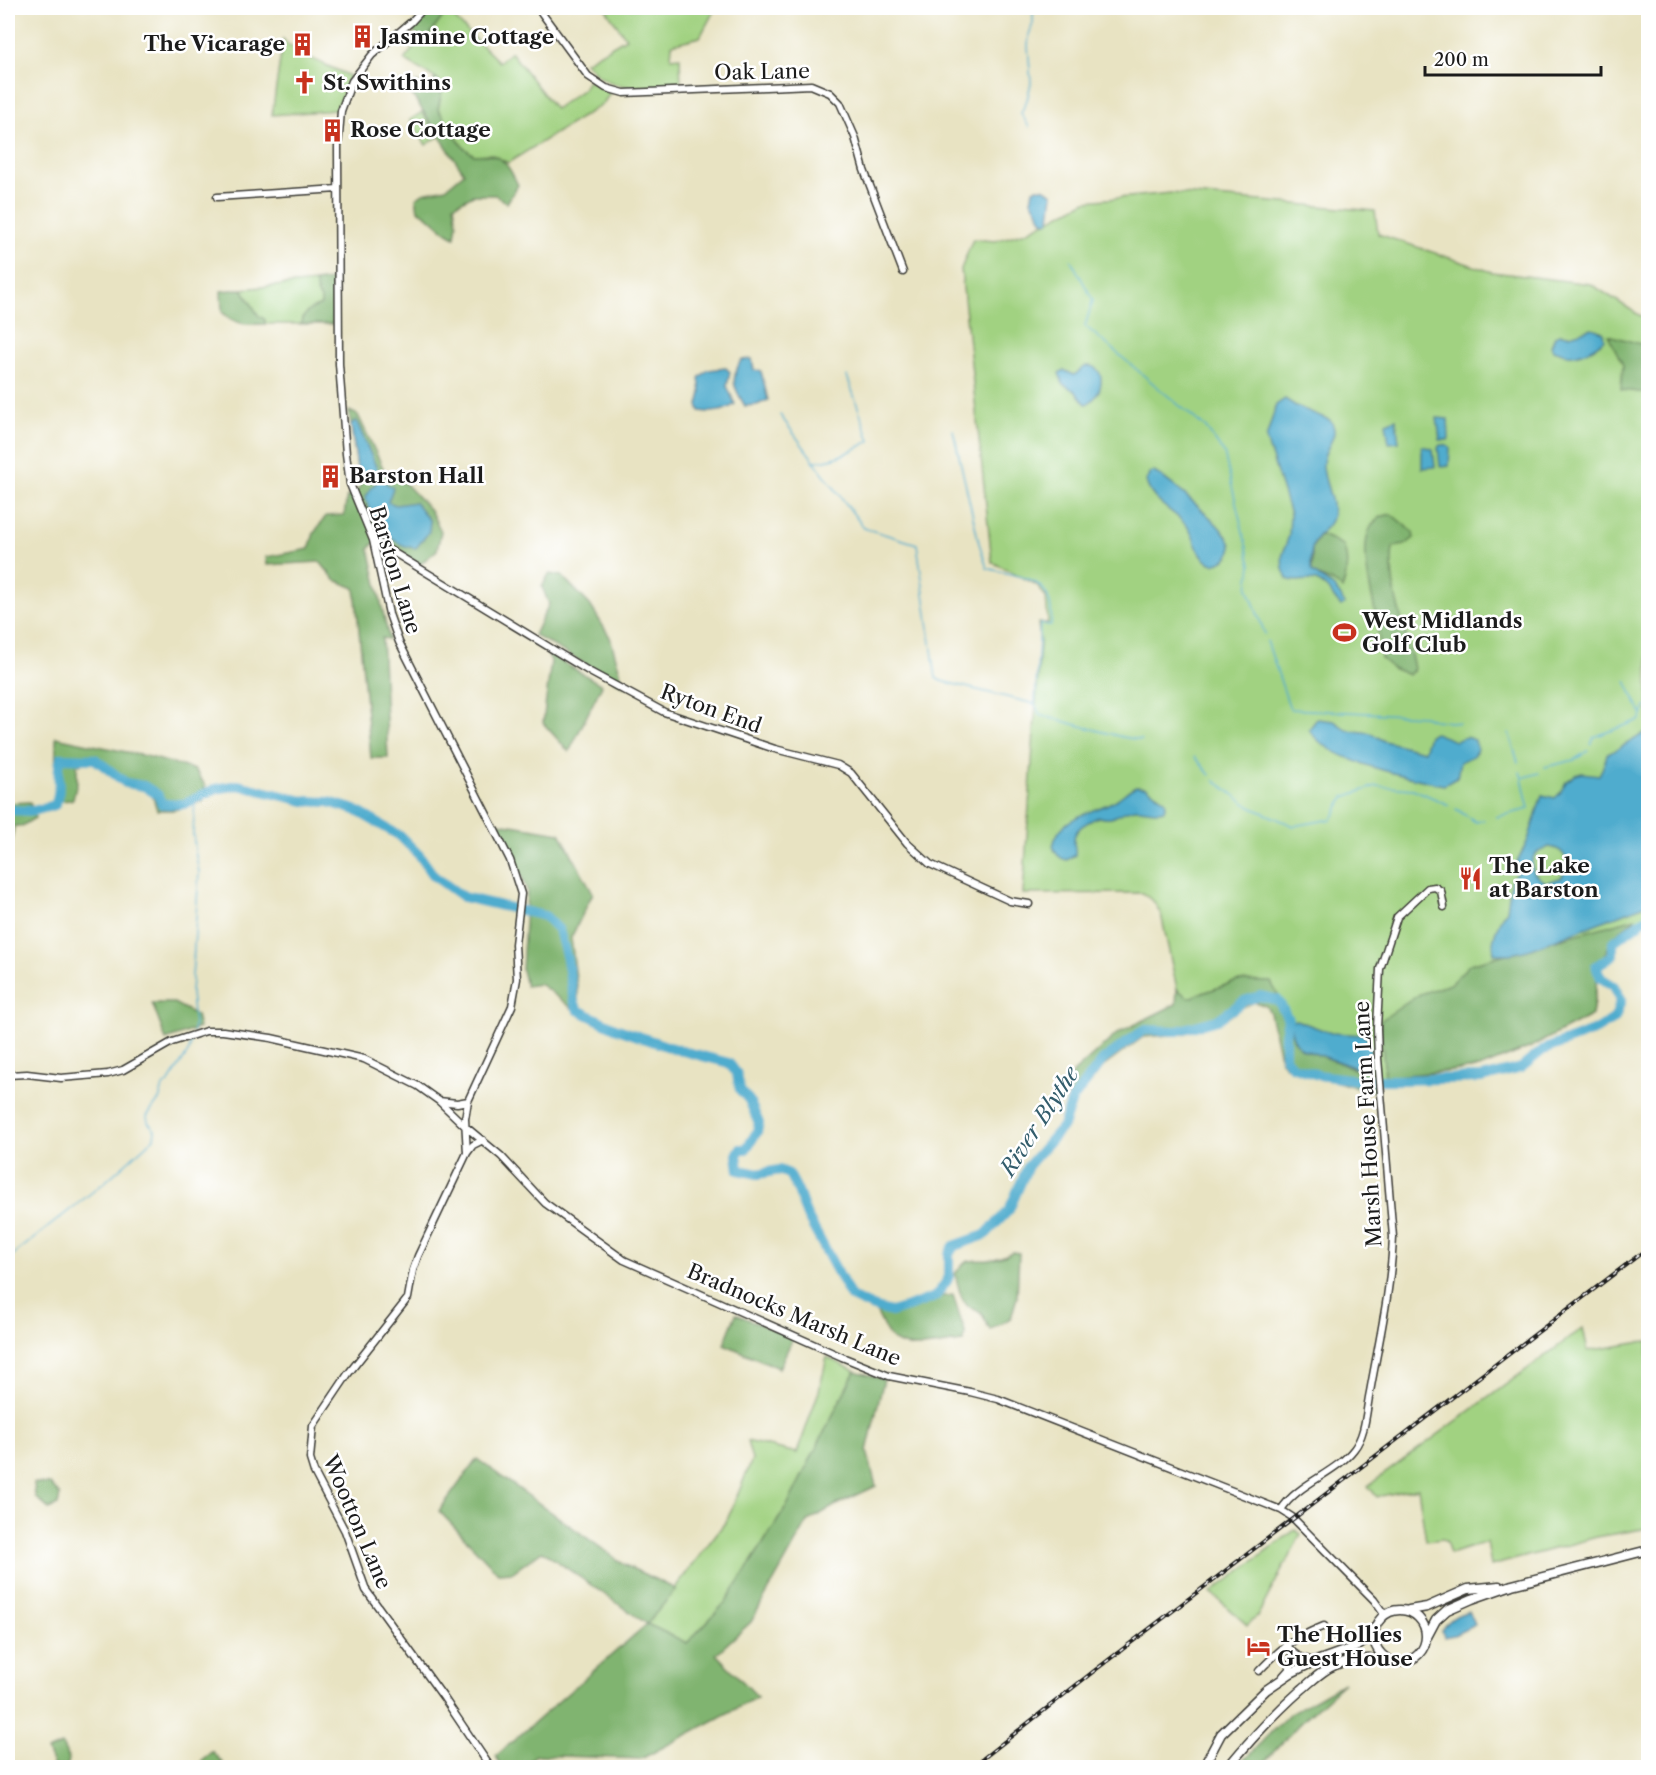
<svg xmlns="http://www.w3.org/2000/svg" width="1656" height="1775" font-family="'Libre Caslon Text',serif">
  <rect width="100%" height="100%" fill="#fff"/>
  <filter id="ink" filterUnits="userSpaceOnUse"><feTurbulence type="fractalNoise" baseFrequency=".0167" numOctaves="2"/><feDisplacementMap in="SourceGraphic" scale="12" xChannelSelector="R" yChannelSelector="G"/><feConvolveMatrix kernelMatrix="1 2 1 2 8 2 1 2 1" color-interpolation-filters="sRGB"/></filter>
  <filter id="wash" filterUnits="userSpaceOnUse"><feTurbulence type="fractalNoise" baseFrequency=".008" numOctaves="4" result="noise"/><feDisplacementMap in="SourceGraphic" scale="24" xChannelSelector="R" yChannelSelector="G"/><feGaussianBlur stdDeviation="1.35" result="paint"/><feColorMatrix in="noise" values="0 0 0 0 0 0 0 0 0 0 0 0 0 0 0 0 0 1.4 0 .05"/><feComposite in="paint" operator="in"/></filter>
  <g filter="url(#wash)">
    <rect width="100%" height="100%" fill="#e8e3c2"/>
    <path fill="#a1d281" stroke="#5e774e" stroke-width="1.5" d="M605 8H714L715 9 700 37 672 44 671 58 680 57 681 86C655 87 621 92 599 76 594 72 590 66 585 62L626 38Z
      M447 11 499 62 511 52 555 109 583 89 588 80 610 93 603 104 508 163 491 154 474 155 463 147 438 109 443 86 435 78 404 60 421 38 425 41Z
      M283 39 289 46 295 47 308 57 350 76 336 110 272 115Z
      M422 112 438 137 426 145 410 120Z
      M1171 193 1375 211 1378 234 1492 272 1591 284 1639 315 1648 319V917L1611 939 1597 980 1592 1015 1531 1047 1479 1068 1376 1079 1342 1064 1302 1049 1291 1021 1237 981 1188 998 1177 989 1161 914 1154 902 1142 893 1023 894 1040 643 1038 623H1048L1046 597 1037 585 992 562 961 269 973 239 995 241 1026 232 1086 201Z
      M315 282 317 293 321 298V305L303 317 302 324H265V320L258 315 242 289Z
      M1583 1328 1588 1351 1648 1341V1528L1597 1537 1491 1566 1487 1542 1450 1554 1446 1541H1444L1443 1539 1426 1541 1418 1488 1377 1497 1368 1486Z
      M827 1357 855 1371 854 1373 787 1506 725 1603 687 1643 647 1624 727 1520 752 1460 747 1441 797 1453 819 1391Z
      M1295 1530 1301 1534 1257 1617 1247 1625 1211 1593Z"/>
    <path fill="#80b46f" stroke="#4e6846" stroke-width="1.5" d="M429 8H444L447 11 425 41 410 29Z
      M435 78 443 86 438 109 463 147 474 155C502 153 506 161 518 185L507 203 495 195H473L454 205 457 223 455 237C440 231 433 217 418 210L416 198 423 193 446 188 464 173 411 93 416 82 430 88Z
      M332 280 333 324H302C303 312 310 309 321 305V299L317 293 315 282Z
      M242 289 258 315 265 320V324C247 325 235 325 222 312L221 291Z
      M1608 335 1648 346V393L1621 390 1623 365Z
      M349 411 358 415 384 470 407 485 430 510 441 531 437 550 419 565 381 537 369 548 389 639 382 638 388 758H371L355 588 335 580 320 562 267 565 266 557 309 549 314 533 326 516 344 515 347 496 349 497 360 487Z
      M1391 514 1413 532 1414 538 1405 545 1393 547C1387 589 1407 628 1414 669L1409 675 1392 668 1381 658C1380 644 1378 630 1376 617 1372 593 1354 536 1378 519 1381 516 1387 515 1391 514Z
      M1320 534 1343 545C1349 559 1347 576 1342 589 1332 579 1323 580 1312 572V548Z
      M549 574 562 576 590 605 610 637 624 686 534 635 549 604 542 587Z
      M547 653 602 685 569 752 543 723 551 661Z
      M56 737 150 757 195 770 205 785 203 801 174 810H157L150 787 137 781 126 783 95 759 77 765V782L73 799 64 801 55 797Z
      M30 802 35 818 22 826H14L12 844 8 851V803Z
      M499 823 560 833 593 893 571 938 578 994 577 1012 540 984 526 986 522 970 527 890 519 869Z
      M1636 918 1611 939 1597 980 1592 1015 1531 1047 1479 1068 1385 1077 1380 1021 1420 994 1450 984 1470 964Z
      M1237 981 1271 982 1291 1021V1031L1302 1049 1343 1064 1376 1079 1374 1092 1288 1068 1281 1061 1270 1013 1266 1006 1255 1002 1240 1008 1229 1017 1183 1034 1143 1037 1103 1067 1076 1101 1073 1103 1069 1097 1066 1084 1072 1074 1118 1033 1176 1004 1177 989 1189 998Z
      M152 1003H174L196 1015 199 1028 166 1040Z
      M1012 1252 1019 1253 1017 1297 1011 1318 990 1330 981 1312C959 1306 961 1294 955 1274 967 1257 969 1261 988 1260 997 1259 1005 1256 1012 1252Z
      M953 1295 965 1332 964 1342C942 1343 905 1356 889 1336 883 1329 880 1316 873 1307L891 1312 935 1297Z
      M736 1314 793 1338 779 1368 724 1344Z
      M855 1371 884 1379 867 1451 876 1486 838 1504 808 1521 751 1622 716 1654 758 1697 641 1759 536 1755 523 1767H501L496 1756 647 1624 542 1551 513 1572 498 1573 439 1511 477 1459 625 1565 676 1589 647 1624 687 1643 725 1603 787 1506Z
      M34 1483 50 1484 60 1495 58 1505 49 1509 35 1497Z
      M1344 1683 1300 1723 1260 1767H1237L1289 1714Z
      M62 1745 69 1759 67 1767H54L47 1751Z
      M212 1751 226 1767H198L201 1762Z"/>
    <path fill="#4facce" stroke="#366475" stroke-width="1.5" fill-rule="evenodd" d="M1037 188H1043L1053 194 1050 220 1047 222 1043 221 1031 200 1033 190Z
      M1592 328 1603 332 1604 339C1598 347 1577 357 1567 355 1562 353 1558 351 1553 350L1551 346 1555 336 1559 334 1570 335Z
      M752 359 754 370 761 371 768 400 757 405 745 406C733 386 730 381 741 360Z
      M1086 366C1108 364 1104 397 1086 404L1075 391 1063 384 1059 373 1064 370 1074 375Z
      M726 368 730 372 727 386 735 404C725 412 712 413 700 411L698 405 701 393 699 378 708 370Z
      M1285 399 1296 406 1330 420C1342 436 1324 446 1323 463 1322 481 1336 500 1332 518 1330 526 1323 530 1318 536 1310 546 1310 560 1312 572 1324 580 1340 589 1344 604L1341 606C1333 598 1328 585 1316 581 1306 578 1297 584 1287 579L1283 569 1282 557 1289 535 1290 514 1266 439 1276 405Z
      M1437 418 1448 419 1449 438 1448 440H1440Z
      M1396 419 1399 442 1389 443 1386 423Z
      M356 420 377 469V476L367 480 358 476 351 425Z
      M1440 445H1447L1450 447 1449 466 1442 467 1440 466 1438 448Z
      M1422 446 1433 449 1435 467 1422 468Z
      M1154 472C1170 481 1230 530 1231 546 1233 557 1221 562 1213 564 1195 557 1197 539 1187 526 1174 510 1151 503 1146 481L1150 473Z
      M380 479 393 488 388 502 396 505 415 502 430 521 429 532 416 548C388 546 374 520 365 498L371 488Z
      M1317 719 1334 721 1347 730 1371 733 1384 741 1424 751 1429 735 1435 733 1455 741 1466 737 1475 740 1477 750 1473 756 1460 762 1457 778 1444 785C1411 778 1325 761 1309 729Z
      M1648 730V904L1528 950 1512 954H1494L1493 942 1495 933 1502 916 1507 911 1511 879 1519 870 1516 864 1528 840 1542 795 1555 798 1560 793 1566 782 1575 775 1582 773 1599 775 1604 765 1607 754C1612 753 1644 734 1648 730ZM1549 847C1567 849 1571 864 1561 878L1546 882C1533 877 1527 864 1536 853Z
      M1136 786 1146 787 1165 800 1166 805 1164 810C1153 814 1141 806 1130 810 1115 814 1116 821 1098 817 1088 822 1074 828 1074 840 1074 846 1076 849 1075 855L1067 860C1059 859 1055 853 1053 846 1059 816 1090 814 1112 802 1121 798 1127 790 1136 786Z
      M1296 1020 1331 1033 1365 1035C1370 1044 1373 1058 1368 1068L1359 1069 1302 1049C1293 1041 1290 1034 1291 1021Z
      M1469 1611 1475 1625 1454 1635 1444 1637 1442 1631C1448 1619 1456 1615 1469 1611Z"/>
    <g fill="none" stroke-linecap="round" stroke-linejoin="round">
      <path stroke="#4facce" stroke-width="1.5" d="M1029 127 1021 113 1027 100 1031 83 1028 46 1029 35 1033 23V8
        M1071 260 1093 300 1085 326 1206 428 1224 453 1251 565 1248 588 1265 634
        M780 415 864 528 917 544 936 678 941 681 1035 704 1040 715 1122 737 1142 740
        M953 430 979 543 987 568C1025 579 1055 576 1051 625L1040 624 1035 703
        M813 461C835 461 851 451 870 441L847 376
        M1267 641 1290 709 1424 716 1434 720 1459 723
        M1626 681 1641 713
        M1509 733 1518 762
        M1591 745 1594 737 1640 720 1645 707 1648 706
        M1195 757 1210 775
        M1545 767 1574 760 1588 751
        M1520 772 1522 778
        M1214 780 1250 807 1294 826 1332 819 1344 797 1376 786 1413 789 1449 805
        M1456 809 1476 822 1484 820
        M1496 817 1529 809 1522 778 1539 773
        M193 1032 194 1024 191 993 199 872 195 851 193 833 195 799
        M8 1259 105 1182 154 1138 155 1130 148 1122 147 1116 159 1100 163 1087 169 1082 189 1051 192 1037"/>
      <path stroke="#4facce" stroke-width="10" d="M8 810 33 811 55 805C63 790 55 773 61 758L95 759 126 783 144 786 158 795 162 804H184L215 789 238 785 304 801 329 802 355 810 400 836 420 856 434 876 463 897 545 916 559 930 567 959 574 1002 578 1010 615 1028 675 1049 729 1063 737 1074 740 1090 749 1100 759 1123 757 1132 746 1149H740L737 1155 739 1170 758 1174 779 1170 789 1174 798 1191 806 1214 851 1297 873 1307 891 1312 908 1307 935 1297 947 1281 949 1276V1254L954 1246 985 1235 1009 1210 1028 1166 1063 1126 1072 1100 1103 1060 1144 1030 1177 1031 1217 1020 1244 1001 1260 996 1278 1000 1288 1019 1285 1035V1058L1292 1066 1318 1075 1357 1080H1397L1481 1078 1521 1068 1543 1050 1596 1030 1615 1018 1621 1000 1614 986 1601 978 1596 966 1613 955V942L1648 917"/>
    </g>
  </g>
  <g filter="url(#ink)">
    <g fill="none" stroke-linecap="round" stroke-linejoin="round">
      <defs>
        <path id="minor" d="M424 8 411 22 372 55 352 81 341 111 338 147 339 364 346 454 350 484 373 540 389 614 399 642 510 860 521 894 515 944 517 979 512 1006 468 1101 465 1119 467 1153 418 1256 413 1270 408 1298 348 1374 313 1426 310 1459 314 1472 345 1531 366 1590 444 1698 491 1768
          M538 8 588 76 606 88 624 93 811 85 830 93 840 103 855 137 864 170 903 272
          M217 197 338 189
          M373 540 590 672 664 712 775 749 838 765 851 773 907 843 930 864 1010 901 1029 904
          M8 1075 27 1074 61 1078 108 1074 123 1070 172 1042 206 1031H223L271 1038 364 1059 418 1086 439 1101 466 1127 501 1156 545 1203 624 1260 842 1357 889 1376 970 1392 998 1399 1281 1510 1292 1517 1374 1600 1384 1614
          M439 1101 457 1103 468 1101
          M467 1153 473 1145 483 1140
          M1281 1510C1298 1483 1335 1474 1354 1449 1366 1434 1366 1410 1370 1392 1379 1341 1391 1289 1393 1237L1378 1058 1377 1028 1380 969 1397 917 1428 888 1435 887 1441 891 1444 907
          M1286 1644C1294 1656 1301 1658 1314 1661
          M1259 1671C1283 1646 1292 1639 1324 1626
          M1283 1676 1291 1667 1292 1653"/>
        <path id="highway" d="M1374 1636a26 26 0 1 1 52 0a26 26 0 1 1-52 0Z
          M1409 1610 1427 1607 1468 1589 1499 1586
          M1427 1637 1436 1620 1447 1610 1472 1599 1512 1585 1648 1550
          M1203 1768 1221 1734 1266 1690 1291 1673 1311 1663 1358 1646 1364 1642 1374 1629
          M1227 1768C1250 1740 1274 1714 1301 1690 1312 1681 1322 1670 1335 1665 1353 1658 1372 1658 1390 1661"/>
      </defs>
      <use href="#minor" stroke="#3b3a35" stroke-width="9"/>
      <use href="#highway" stroke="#3b3a35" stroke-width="11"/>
      <use href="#minor" stroke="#fff" stroke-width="6"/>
      <use href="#highway" stroke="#fff" stroke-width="8"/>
      <defs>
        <path id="rail" d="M971 1768 1094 1671 1648 1248"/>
      </defs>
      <use href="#rail" stroke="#1c1c1c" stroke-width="4"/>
      <use href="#rail" stroke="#fff" stroke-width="1.5" stroke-dasharray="4.5" stroke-linecap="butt"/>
    </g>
  </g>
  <defs>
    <symbol id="building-bare" viewBox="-9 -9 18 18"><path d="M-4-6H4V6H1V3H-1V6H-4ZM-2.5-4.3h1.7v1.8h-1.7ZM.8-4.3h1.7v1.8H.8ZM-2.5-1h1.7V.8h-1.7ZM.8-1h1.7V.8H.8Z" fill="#c8321e" stroke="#fff" stroke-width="2.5" paint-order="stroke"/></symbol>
    <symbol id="church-bare" viewBox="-9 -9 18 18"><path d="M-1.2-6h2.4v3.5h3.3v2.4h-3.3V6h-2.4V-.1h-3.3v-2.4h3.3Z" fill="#c8321e" stroke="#fff" stroke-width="2.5" paint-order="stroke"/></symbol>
    <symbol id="stadium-bare" viewBox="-9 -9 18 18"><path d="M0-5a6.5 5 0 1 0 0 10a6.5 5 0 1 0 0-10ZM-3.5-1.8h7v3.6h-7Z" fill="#c8321e" stroke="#fff" stroke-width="2.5" paint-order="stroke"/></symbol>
    <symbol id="restaurant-bare" viewBox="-9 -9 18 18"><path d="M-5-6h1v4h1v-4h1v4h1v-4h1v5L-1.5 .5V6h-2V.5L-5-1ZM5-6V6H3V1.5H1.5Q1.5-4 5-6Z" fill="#c8321e" stroke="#fff" stroke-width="2.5" paint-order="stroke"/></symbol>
    <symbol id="hotel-bare" viewBox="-9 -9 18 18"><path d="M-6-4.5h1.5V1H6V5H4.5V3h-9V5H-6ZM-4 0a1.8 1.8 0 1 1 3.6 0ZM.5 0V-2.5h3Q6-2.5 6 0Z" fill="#c8321e" stroke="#fff" stroke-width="2.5" paint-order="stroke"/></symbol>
  </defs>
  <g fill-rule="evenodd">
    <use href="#building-bare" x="346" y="20" width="33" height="33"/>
    <use href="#building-bare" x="286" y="28" width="33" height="33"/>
    <use href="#church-bare" x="288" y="66" width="33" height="33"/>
    <use href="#building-bare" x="316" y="114" width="33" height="33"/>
    <use href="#building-bare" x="314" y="460" width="33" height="33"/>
    <use href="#stadium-bare" x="1328" y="616" width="33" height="33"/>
    <use href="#restaurant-bare" x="1454" y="862" width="33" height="33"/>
    <use href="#hotel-bare" x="1242" y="1630" width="33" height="33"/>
  </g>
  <g text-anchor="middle" stroke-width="5" stroke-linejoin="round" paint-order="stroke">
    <g font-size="21" font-weight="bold" fill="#1c1c1c" stroke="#fff" text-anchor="start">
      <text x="380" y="44">Jasmine Cottage</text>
      <text x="285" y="51" text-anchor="end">The Vicarage</text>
      <text x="323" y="90">St. Swithins</text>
      <text x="350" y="137">Rose Cottage</text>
      <text x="349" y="483">Barston Hall</text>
      <text x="1362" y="628">West Midlands<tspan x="1362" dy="24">Golf Club</tspan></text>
      <text x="1489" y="873">The Lake<tspan x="1489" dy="24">at Barston</tspan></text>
      <text x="1277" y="1642">The Hollies<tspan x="1277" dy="24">Guest House</tspan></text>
    </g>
    <g font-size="21" fill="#1c1c1c" stroke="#fff">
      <text transform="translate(762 72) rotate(-1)" y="7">Oak Lane</text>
      <text transform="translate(395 570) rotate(73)" y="7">Barston Lane</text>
      <text transform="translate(711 709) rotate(20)" y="7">Ryton End</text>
      <text transform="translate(1368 1124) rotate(-93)" y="7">Marsh House Farm Lane</text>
      <text transform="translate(794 1315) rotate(23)" y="7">Bradnocks Marsh Lane</text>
      <text transform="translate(357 1522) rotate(67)" y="7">Wootton Lane</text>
    </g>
    <g font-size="22" font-style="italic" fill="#335d6c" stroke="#fff">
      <text transform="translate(1039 1121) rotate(-57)" y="8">River Blythe</text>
    </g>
  </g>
  <rect width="1656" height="1775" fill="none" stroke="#fff" stroke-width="30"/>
  <path d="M1425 66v9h176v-9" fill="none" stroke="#1c1c1c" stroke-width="3"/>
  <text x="1434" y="66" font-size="18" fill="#1c1c1c" stroke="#ffffff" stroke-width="4.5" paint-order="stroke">200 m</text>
</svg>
